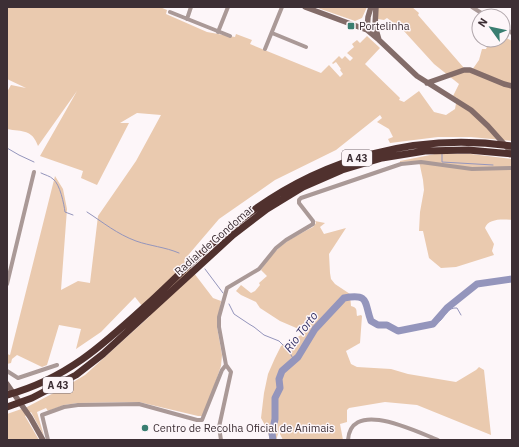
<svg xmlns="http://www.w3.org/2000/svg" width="519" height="447" font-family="'IBM Plex Sans',sans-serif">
  <rect width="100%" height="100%" fill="#fdf6f9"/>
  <path fill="#eacaaf" d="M7 7H160L167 10 166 14 207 32 235 37 236 34 252 40 250 44 321 73 329 65 340 77 343 74 340 70 341 69 336 62 333 64 332 63 339 56 342 59 345 56 350 61 353 58 347 53 354 47 352 44 357 40 360 43 367 36 380 48 365 64 400 98 399 100 404 102 419 91 434 112 446 115 455 109 457 98 453 96 459 84 434 64 403 30 387 18 384 20 378 19 372 7H412L419 13 418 15 464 68 472 70 479 60 482 49H486L490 40H503V36L512 41V141L471 137H438L390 143 388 139 393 137 389 129 377 122 382 118 380 115 336 150 275 180 219 219 184 260 213 298 221 301 217 327 222 355 221 366 207 407 202 416H198L139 402 78 403 64 405 48 411 46 408 37 412 44 436 31 412 25 416 39 440H7V414L27 407 65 387 85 375 150 316 135 297 101 332 76 349 81 329 59 325 47 365 42 367 17 355 12 359 11 363 7 364V354L10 355 55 176 63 189 67 209 61 290 78 281 90 283 98 216 136 161 161 115 137 113 120 123H129L97 185 81 178 83 171 40 156 77 91 38 146C32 129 23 132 7 129V92L11 85 26 88 7 79Z
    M315 7H367L362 18 355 21Z
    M435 154H471L512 159V220C504 219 488 218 485 228L494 244 492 251 494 255 456 267 441 268 429 258 423 231H419L420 212 424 190 423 180 419 161 400 162V161Z
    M315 221 325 223 320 227 324 234 346 228 329 254 330 273 331 279 335 284 350 294 351 306C358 308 356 310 357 316L361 315 362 316 360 343 346 351 351 364 357 367 391 369 408 374 456 382 476 370 479 367 484 370 491 435 417 405 385 402 349 408 347 410V422L340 424 343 440H283L280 434 281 425 276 440H270L267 429 261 418 264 393 268 374 275 358 281 346 303 334 301 330 280 321 260 308 256 302 241 295 236 291 241 285 251 293 255 291 260 285 259 283 267 276 261 270C276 246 288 240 313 227L316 223Z"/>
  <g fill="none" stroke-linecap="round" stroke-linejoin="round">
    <path stroke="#9495bc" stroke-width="1" d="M7 148 19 155 34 162
      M442 154V162L493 165
      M41 173C45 175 50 176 53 179 60 184 64 204 65 212L73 215
      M87 212C104 223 117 234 136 241 150 246 165 247 179 253
      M205 269 223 293
      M229 304 234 314 249 324 254 327 264 335 279 341 288 350 294 360
      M436 320 440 321C445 316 448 307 457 308L461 315"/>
    <path stroke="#9495bc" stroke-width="7" d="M273 440 272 433 275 419V398L280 388 279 379 282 371 298 357 315 329 344 298C370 293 364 303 371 321L378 325H387L398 331 433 324 447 308 477 284 512 279"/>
    <path stroke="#aa9997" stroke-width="4" d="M472 7 486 16
      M170 12 230 36
      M187 19 191 7
      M503 27 512 33
      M218 32 228 7
      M272 33 306 47
      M265 49 282 7
      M7 284 34 172
      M7 371 18 378 57 365
      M48 440 42 415 64 407 78 405 139 404 197 420H202L222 370 226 365
      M221 440 219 427 231 372 226 365 219 327V317L227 288 259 269 276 248 286 240 313 224V221L299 203V200L301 198 401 164 421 162 472 169 512 168
      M348 440C351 398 417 432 438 440"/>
    <path stroke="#836c69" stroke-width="5.5" d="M305 7 367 30 379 40 417 76 471 110 488 126 512 153
      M376 7 375 26 379 40
      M367 30 368 17 371 7
      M427 83 464 70H470L504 84 512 86
      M7 384 30 417 43 440"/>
    <path stroke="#50312e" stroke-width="7" d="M7 395C69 378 106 342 152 300 183 271 213 240 247 215 323 158 417 132 512 146
      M7 407 32 398 76 375 103 354 233 235 267 209 303 187 342 170 382 158 425 151 468 150 512 154"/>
  </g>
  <g fill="#3a7e71" stroke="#fdf6f9" stroke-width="1.5">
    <rect x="347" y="22" width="8" height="8" rx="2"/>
    <circle cx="145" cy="428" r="4"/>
  </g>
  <g text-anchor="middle" stroke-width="3" stroke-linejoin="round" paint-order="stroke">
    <g fill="#fdf6f9" stroke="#776b70" stroke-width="1">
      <rect x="342" y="150" width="30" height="16" rx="3"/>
      <rect x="43" y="377" width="30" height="16" rx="3"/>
    </g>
    <g font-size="10" font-weight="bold" fill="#3d2f35">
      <text x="357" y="162">A 43</text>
      <text x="58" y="389">A 43</text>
    </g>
    <g font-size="11" fill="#3d2f35" stroke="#fdf6f9" text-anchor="start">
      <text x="359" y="30">Portelinha</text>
      <text x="153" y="432">Centro de Recolha Oficial de Animais</text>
    </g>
    <g font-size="11" fill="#3d2f35" stroke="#fdf6f9">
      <text transform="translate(214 240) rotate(-41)" y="4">Radial de Gondomar</text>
    </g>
    <g font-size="12" font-style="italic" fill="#343165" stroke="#fdf6f9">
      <text transform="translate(301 332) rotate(-53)" y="4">Rio Torto</text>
    </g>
  </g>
  <rect width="519" height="447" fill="none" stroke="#3d2f35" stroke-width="16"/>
  <g transform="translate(491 28) rotate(303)"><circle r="19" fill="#fdf6f9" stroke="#b0a6ab"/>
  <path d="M0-3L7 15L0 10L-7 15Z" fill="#3a7e71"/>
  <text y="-6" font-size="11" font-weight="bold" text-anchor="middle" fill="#3d2f35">N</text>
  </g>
</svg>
